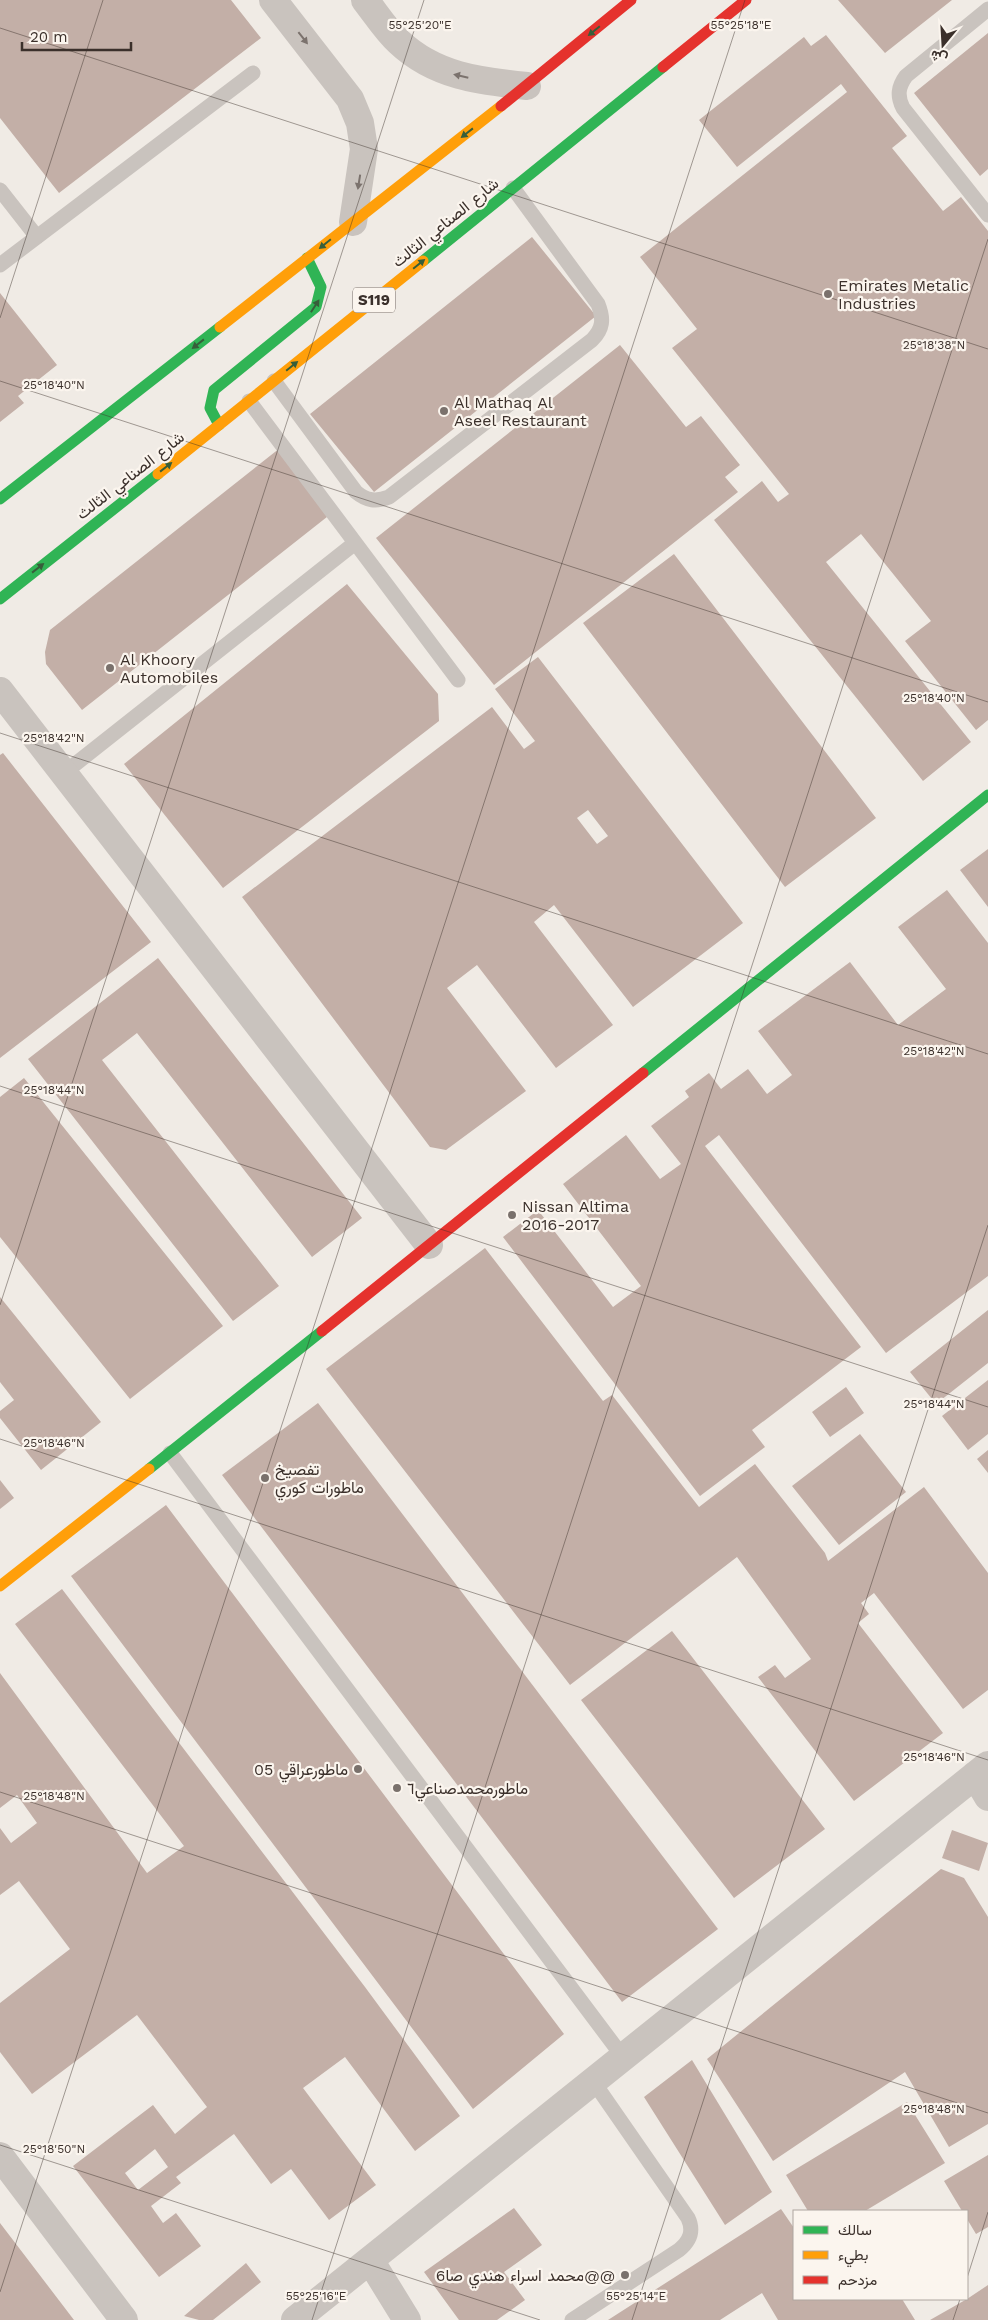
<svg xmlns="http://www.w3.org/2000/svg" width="988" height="2320" font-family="'Work Sans',Vazirmatn,sans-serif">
  <rect width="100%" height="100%" fill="#f0ebe5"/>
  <path fill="#c3afa7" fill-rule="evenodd" d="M0 0H231L261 38 59 193 0 118Z
    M838 0H952L885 53Z
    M988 33V169L980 176 914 93Z
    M826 35 907 136 892 148 943 211 961 197 988 231V720L976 730 905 641 931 621 861 534 826 562 971 742 923 781 714 520 762 481 778 502 789 494 672 348 697 329 640 257 847 92 841 84 737 167 699 120 804 37 811 46Z
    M532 237 596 316 374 492 310 414Z
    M0 293 57 365 18 396 24 403 0 422Z
    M620 345 686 427 701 416 740 465 725 477 738 492 494 685 376 538Z
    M280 448 332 513 82 710 46 664 45 652 50 630Z
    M674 554 876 818 785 887 583 623Z
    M347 584 438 694 439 721 223 888 124 764Z
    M538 657 743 923 633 1007 554 905 534 922 613 1025 556 1068 477 965 447 988 526 1091 446 1150 430 1147 242 897 492 707 524 749 535 741 495 689ZM588 810 608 836 597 844 577 818Z
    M3 753 151 942 0 1058V755Z
    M988 849V907L960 870Z
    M947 890 988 943V1276L886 1353 719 1135 705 1146 861 1347 752 1430 765 1447 700 1496 503 1237 538 1210 613 1307 641 1286 563 1184 626 1135 660 1179 681 1164 651 1126 689 1097 685 1091 709 1073 721 1089 748 1069 767 1094 792 1075 758 1031 850 962 898 1025 946 989 898 927Z
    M158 958 362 1218 312 1257 137 1033 102 1060 279 1286 233 1321 28 1059Z
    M24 1078 223 1326 130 1399 0 1237V1097Z
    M485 1248 603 1401 612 1395 699 1507 755 1464 825 1553 828 1561 924 1487 988 1573V1690L963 1709 874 1593 861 1603 869 1614 858 1623 943 1733 854 1801 758 1677 775 1665 785 1678 811 1659 737 1557 570 1685 326 1369Z
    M0 1297 101 1422 41 1470 0 1418V1411L14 1400 0 1382Z
    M988 1310V1363L936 1404 910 1372Z
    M988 1380V1434L968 1450 942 1416Z
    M846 1387 864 1413 830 1437 812 1412Z
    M318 1403 718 1929 622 2002 222 1475Z
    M860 1434 906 1492 839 1545 792 1486Z
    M988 1450V1473L977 1459Z
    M0 1480 14 1498 0 1509Z
    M166 1505 564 2034 473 2109 71 1576Z
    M62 1589 365 1987 460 2116 415 2151 345 2057 303 2088 376 2185 329 2220 291 2169 271 2184 234 2134 176 2177 181 2183 151 2206 163 2223 176 2213 201 2246 159 2277 73 2166 153 2105 175 2134 207 2107 137 2015 32 2094 0 2052V2003L70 1949 19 1881 0 1895V1828L11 1843 37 1823 17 1795 0 1808V1673L147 1873 184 1846 15 1624ZM155 2149 168 2167 138 2190 125 2173Z
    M672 1631 825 1829 734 1898 581 1700Z
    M952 1830 988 1843 979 1871 942 1858Z
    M941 1869 964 1878 988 1917V2124L949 2147 905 2072 773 2161 707 2059Z
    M692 2060 772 2192 725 2225 644 2097Z
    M907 2102 945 2163 865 2211H808L786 2175Z
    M988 2155V2227L976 2234 967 2219V2211H962L944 2181Z
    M514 2208 542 2245 504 2272 525 2300 497 2320H459L424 2272Z
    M781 2209 794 2228V2299H902L915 2320H778L762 2293 720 2320H608Z
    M0 2223 74 2320H0Z
    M246 2263 261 2282 213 2320H199L184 2316Z
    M988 2285V2320H930L967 2299Z"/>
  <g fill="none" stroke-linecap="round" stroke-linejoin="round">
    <path stroke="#c9c3be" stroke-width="15" d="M988 9 906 76C898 87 897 96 903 108L988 215
      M0 190 37 237
      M0 265 253 73
      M274 381 356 492C367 501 376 502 389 497L592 340C603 329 604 319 598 304L513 188
      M249 401 458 680
      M64 773 355 543
      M170 1453 623 2057
      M572 2320 679 2250C690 2241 694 2231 688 2218L593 2081"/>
    <path stroke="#c9c3be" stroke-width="28" d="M273 0 350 99 360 123 364 149 353 222
      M365 0C376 14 386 30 399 42 435 76 479 81 527 86
      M0 691 429 1245
      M975 1775 988 1797
      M0 2156 124 2320
      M370 2260 407 2320
      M295 2320 988 1765"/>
    <path stroke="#30b455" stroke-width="11" d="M423 261 663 67
      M219 425 210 408 214 390 316 307 321 287 307 258
      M0 499 220 327
      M0 599 158 474
      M643 1073 988 795
      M149 1469 322 1331"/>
    <path stroke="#ff9f0a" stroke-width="11" d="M220 327 501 106
      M158 474 423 261
      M0 1586 149 1469"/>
    <path stroke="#e5322d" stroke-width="11" d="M663 67 746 0
      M501 106 631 0
      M322 1331 643 1073"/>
  </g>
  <defs><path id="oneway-solid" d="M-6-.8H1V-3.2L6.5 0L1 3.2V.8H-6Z" transform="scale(1.25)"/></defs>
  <g fill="#375e3a">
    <use href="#oneway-solid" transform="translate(594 31) rotate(141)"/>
    <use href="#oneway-solid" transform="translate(467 133) rotate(142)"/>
    <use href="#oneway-solid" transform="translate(325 244) rotate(141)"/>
    <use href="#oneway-solid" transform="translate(419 264) rotate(-39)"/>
    <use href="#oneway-solid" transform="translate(315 306) rotate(-57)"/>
    <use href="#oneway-solid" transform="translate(198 344) rotate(142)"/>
    <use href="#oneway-solid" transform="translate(292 366) rotate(-39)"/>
    <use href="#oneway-solid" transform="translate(166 467) rotate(-38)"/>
    <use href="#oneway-solid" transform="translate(38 568) rotate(-38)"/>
  </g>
  <g fill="#7b726d">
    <use href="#oneway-solid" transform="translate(303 38) rotate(52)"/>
    <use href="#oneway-solid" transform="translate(461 76) rotate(-167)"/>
    <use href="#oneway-solid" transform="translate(359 182) rotate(99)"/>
  </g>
  <path fill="none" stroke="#3b302b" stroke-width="1" stroke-opacity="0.45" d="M0 28 988 349M0 318 103 0M0 381 988 702M0 733 988 1054M0 1086 988 1407M0 1305 424 0M0 1439 988 1760M0 1792 988 2113M0 2145 540 2320M967 2278 988 2212M0 2292 745 0M312 2320 988 239M632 2320 988 1225M953 2320 960 2299"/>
  <g fill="#7a716c" stroke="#fbf5ee" stroke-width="2">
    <circle cx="828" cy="294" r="5"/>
    <circle cx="444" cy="411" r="5"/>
    <circle cx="110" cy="668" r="5"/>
    <circle cx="512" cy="1215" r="5"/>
    <circle cx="265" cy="1478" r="5"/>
    <circle cx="358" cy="1769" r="5"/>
    <circle cx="397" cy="1788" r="5"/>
    <circle cx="625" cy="2275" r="5"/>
  </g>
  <g text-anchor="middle" stroke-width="4.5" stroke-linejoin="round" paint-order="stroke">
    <rect fill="#fbf5ee" stroke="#756b66" stroke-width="1" x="353" y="287.5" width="42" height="25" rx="4"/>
    <g font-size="15" font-weight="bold" fill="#3b302b">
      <text x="374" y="305">S119</text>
    </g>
    <g font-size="16" fill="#3b302b" stroke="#fbf5ee">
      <text transform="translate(445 222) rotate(-39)" y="6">شارع الصناعي الثالث</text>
      <text transform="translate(130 475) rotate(-38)" y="6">شارع الصناعي الثالث</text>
    </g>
    <g font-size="16" fill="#3b302b" stroke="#fbf5ee" text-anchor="start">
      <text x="838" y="291">Emirates Metalic<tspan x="838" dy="18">Industries</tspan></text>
      <text x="454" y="408">Al Mathaq Al<tspan x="454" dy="18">Aseel Restaurant</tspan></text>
      <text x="120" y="665">Al Khoory<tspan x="120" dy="18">Automobiles</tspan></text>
      <text x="522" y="1212">Nissan Altima<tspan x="522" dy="18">2016-2017</tspan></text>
      <text x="275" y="1475">تفصيخ<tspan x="275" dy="18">ماطورات كوري</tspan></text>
      <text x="348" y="1775" text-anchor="end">ماطورعراقي 05</text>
      <text x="407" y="1794">ماطورمحمدصناعي٦</text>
      <text x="615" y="2281" text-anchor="end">محمد اسراء هندي صا6@@</text>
    </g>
  </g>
  <g font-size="12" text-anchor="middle" fill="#3b302b" stroke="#fbf5ee" stroke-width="4.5" stroke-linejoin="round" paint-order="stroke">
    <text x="420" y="29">55°25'20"E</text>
    <text x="741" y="29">55°25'18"E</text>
    <text x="934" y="349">25°18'38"N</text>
    <text x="54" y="389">25°18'40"N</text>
    <text x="934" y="702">25°18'40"N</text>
    <text x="54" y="742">25°18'42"N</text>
    <text x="934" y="1055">25°18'42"N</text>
    <text x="54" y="1094">25°18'44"N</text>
    <text x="934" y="1408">25°18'44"N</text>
    <text x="54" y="1447">25°18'46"N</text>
    <text x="934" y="1761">25°18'46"N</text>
    <text x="54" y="1800">25°18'48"N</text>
    <text x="934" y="2113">25°18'48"N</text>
    <text x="54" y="2153">25°18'50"N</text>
    <text x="316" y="2300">55°25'16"E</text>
    <text x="636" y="2300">55°25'14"E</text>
  </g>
  <rect x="793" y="2210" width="175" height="90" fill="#fbf5ee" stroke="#aea6a0"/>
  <rect x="803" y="2226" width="25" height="8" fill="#30b455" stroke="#aea6a0"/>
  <text x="838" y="2235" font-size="15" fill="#3b302b">سالك</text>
  <rect x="803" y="2251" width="25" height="8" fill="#ff9f0a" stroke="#aea6a0"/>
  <text x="838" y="2260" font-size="15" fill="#3b302b">بطيء</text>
  <rect x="803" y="2276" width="25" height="8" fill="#e5322d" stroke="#aea6a0"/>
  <text x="838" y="2285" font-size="15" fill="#3b302b">مزدحم</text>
  <g transform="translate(943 45) rotate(198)" stroke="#fbf5ee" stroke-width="4" paint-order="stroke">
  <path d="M0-4L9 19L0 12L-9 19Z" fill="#3b302b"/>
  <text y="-8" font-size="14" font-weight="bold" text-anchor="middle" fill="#3b302b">ش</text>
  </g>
  <path d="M22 42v8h109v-8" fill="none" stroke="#3b302b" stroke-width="2.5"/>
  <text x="30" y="42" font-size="15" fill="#3b302b" stroke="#fbf5ee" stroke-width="4" paint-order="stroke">20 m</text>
</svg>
